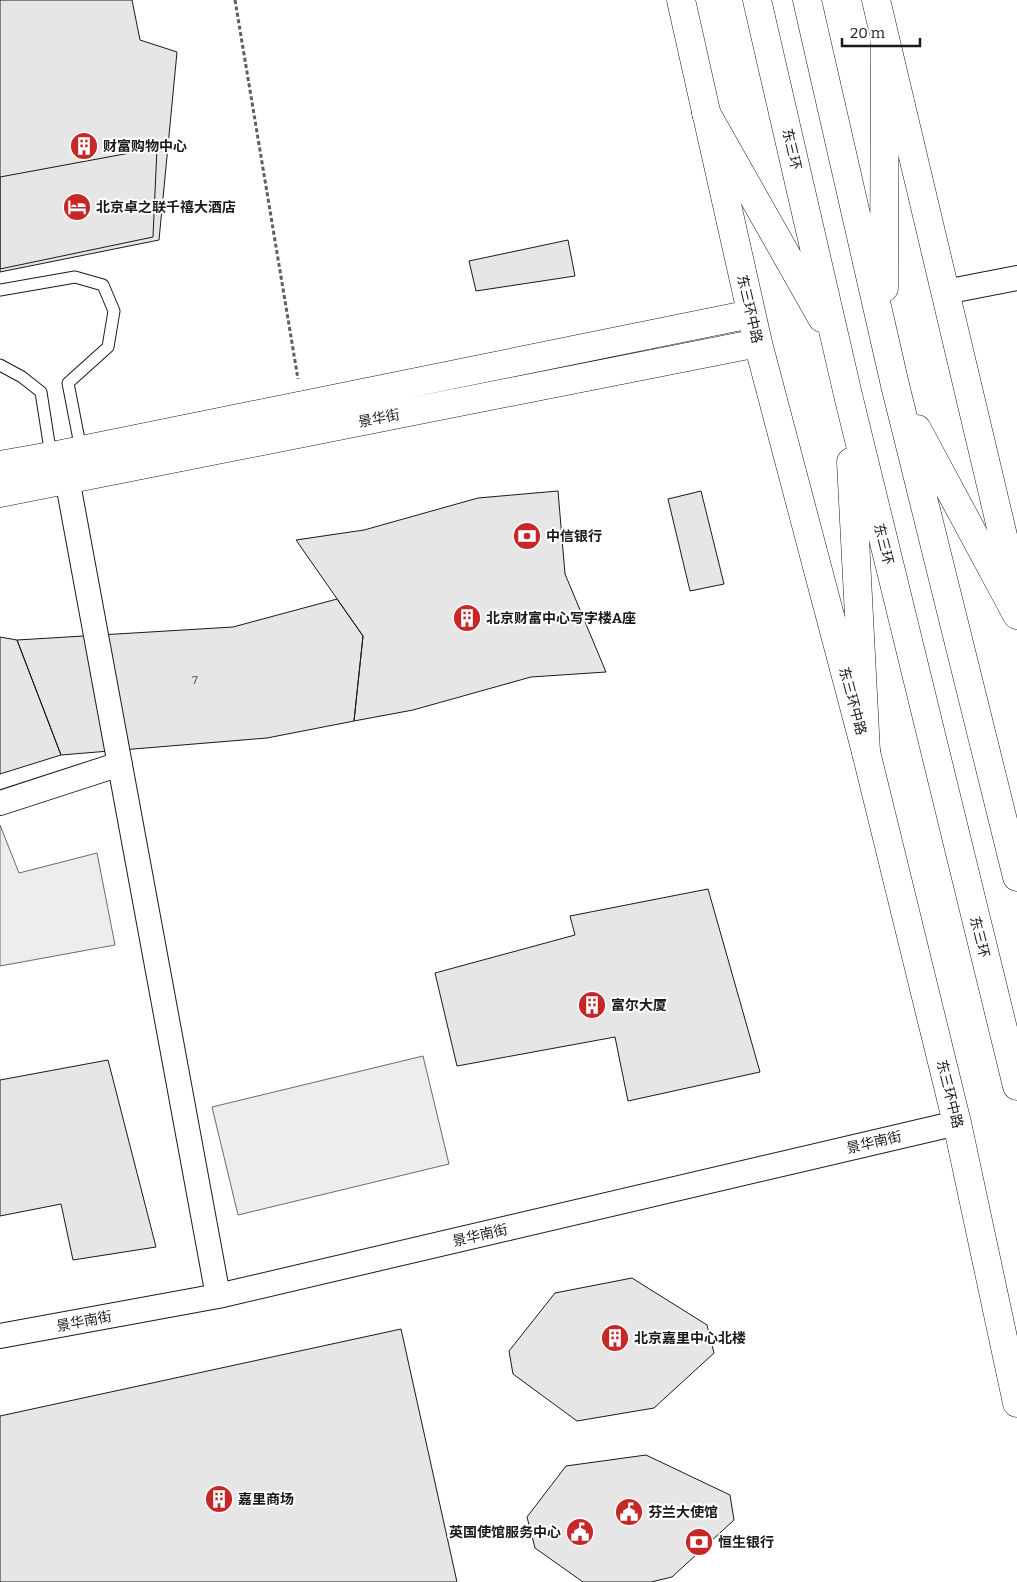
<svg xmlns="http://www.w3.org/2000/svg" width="1017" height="1582" font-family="Bitter,'Noto Sans SC',serif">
  <rect width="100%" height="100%" fill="#fff"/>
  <path fill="#ededed" stroke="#6a6a6a" d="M0 825 19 873 97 853 115 945 0 966Z
    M423 1056 449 1164 238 1215 212 1107Z"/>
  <path fill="#e6e6e6" stroke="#1a1a1a" d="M0 0H132L140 40 177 52 159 240 0 272Z
    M157 148 153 237 0 269V177Z
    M568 240 575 276 476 291 469 261Z
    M558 491 565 574 606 672 531 677 413 710 354 721 363 636 296 540 364 530 478 498Z
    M701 491 724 584 690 591 668 499Z
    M337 599 363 636 354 721 267 738 61 755 17 640 233 627Z
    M0 637 17 640 61 755 0 774Z
    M708 889 760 1072 628 1101 615 1037 457 1066 435 973 575 935 570 916Z
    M108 1060 156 1247 73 1260 61 1204 0 1216V1080Z
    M632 1278 707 1325 714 1353 654 1408 577 1421 513 1374 509 1351 555 1293Z
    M401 1329 457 1582H0V1416Z
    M646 1455 730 1495 734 1520 672 1577 651 1582H583L535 1548 527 1517 566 1466Z"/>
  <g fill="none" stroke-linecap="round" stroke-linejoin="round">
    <defs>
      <path id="lane" d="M0 290 75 277 103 285 114 311 108 347 68 383 81 450
        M0 365 22 377 41 392 51 456"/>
      <path id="street" d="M945 292 1017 278
        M64 462 218 1296
        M0 803 120 764
        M0 1336 218 1296 957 1123"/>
      <path id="secondary" d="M681 0 758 343 866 752 957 1123 1017 1403
        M876 0 1017 595
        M0 465 62 454 751 314
        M0 493 758 343"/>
      <path id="highway" d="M757 0 848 395 1017 1086
        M807 0 895 385 1017 877
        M706 113 822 318
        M884 288 885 40
        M917 429 1017 615
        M851 462 866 752"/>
    </defs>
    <use href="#lane" stroke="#1a1a1a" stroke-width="13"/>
    <use href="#street" stroke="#1a1a1a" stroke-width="26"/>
    <use href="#secondary" stroke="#1a1a1a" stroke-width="29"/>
    <use href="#highway" stroke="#1a1a1a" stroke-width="29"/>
    <path stroke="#5f5f5f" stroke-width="3" stroke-dasharray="4 2.5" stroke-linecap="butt" d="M235 0 298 379"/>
    <use href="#lane" stroke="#fff" stroke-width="11"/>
    <use href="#street" stroke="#fff" stroke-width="24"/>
    <use href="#secondary" stroke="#fff" stroke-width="28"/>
    <use href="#highway" stroke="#fff" stroke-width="28"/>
  </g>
  <defs>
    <symbol id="building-disc" viewBox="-11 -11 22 22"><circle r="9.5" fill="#c62828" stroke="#fff"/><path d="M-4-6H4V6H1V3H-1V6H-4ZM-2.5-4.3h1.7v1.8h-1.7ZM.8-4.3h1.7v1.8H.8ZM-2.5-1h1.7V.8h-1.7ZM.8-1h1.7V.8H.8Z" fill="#fff"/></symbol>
    <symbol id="hotel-disc" viewBox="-11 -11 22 22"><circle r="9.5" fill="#c62828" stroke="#fff"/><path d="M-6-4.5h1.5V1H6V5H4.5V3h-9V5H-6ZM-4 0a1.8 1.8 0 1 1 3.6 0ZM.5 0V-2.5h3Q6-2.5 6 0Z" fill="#fff"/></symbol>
    <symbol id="bank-disc" viewBox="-11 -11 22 22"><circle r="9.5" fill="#c62828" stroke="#fff"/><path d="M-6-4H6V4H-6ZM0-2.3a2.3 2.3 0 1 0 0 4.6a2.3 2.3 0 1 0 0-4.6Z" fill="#fff"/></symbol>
    <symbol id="civic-disc" viewBox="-11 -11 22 22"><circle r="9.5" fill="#c62828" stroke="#fff"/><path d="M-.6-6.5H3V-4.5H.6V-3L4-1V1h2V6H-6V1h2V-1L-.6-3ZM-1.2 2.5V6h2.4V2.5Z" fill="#fff"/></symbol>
  </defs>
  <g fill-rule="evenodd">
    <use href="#building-disc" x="68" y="130" width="32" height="32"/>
    <use href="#hotel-disc" x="61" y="191" width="32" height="32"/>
    <use href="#bank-disc" x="511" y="520" width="32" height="32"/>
    <use href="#building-disc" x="451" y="602" width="32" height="32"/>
    <use href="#building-disc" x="576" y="989" width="32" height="32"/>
    <use href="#building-disc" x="599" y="1322" width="32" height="32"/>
    <use href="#building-disc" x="203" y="1483" width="32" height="32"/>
    <use href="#civic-disc" x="613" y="1496" width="32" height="32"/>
    <use href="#civic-disc" x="564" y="1516" width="32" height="32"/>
    <use href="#bank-disc" x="683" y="1526" width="32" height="32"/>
  </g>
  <g text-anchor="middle" stroke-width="4" stroke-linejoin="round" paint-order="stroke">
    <g font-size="11" fill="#4d4d4d">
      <text x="195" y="684">7</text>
    </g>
    <g font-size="14" font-weight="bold" fill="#1a1a1a" stroke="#fff" text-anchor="start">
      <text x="103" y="151">财富购物中心</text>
      <text x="96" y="212">北京卓之联千禧大酒店</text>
      <text x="546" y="541">中信银行</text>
      <text x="486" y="623">北京财富中心写字楼A座</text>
      <text x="611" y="1010">富尔大厦</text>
      <text x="634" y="1343">北京嘉里中心北楼</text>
      <text x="238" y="1504">嘉里商场</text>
      <text x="648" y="1517">芬兰大使馆</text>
      <text x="561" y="1537" text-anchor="end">英国使馆服务中心</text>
      <text x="718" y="1547">恒生银行</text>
    </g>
    <g font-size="14" fill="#1a1a1a" stroke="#fff">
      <text transform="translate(792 149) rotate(77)" y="5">东三环</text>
      <text transform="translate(750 309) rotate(77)" y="5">东三环中路</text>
      <text transform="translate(379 418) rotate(-11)" y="5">景华街</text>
      <text transform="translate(884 544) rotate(76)" y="5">东三环</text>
      <text transform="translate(853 701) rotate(75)" y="5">东三环中路</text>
      <text transform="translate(980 937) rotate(76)" y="5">东三环</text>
      <text transform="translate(950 1094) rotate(76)" y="5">东三环中路</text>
      <text transform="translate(874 1142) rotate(-13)" y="5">景华南街</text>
      <text transform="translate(480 1235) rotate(-13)" y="5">景华南街</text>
      <text transform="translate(84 1321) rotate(-11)" y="5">景华南街</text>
    </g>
  </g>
  <path d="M842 38v8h78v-8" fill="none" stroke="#1a1a1a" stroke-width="2.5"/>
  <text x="850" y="38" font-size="15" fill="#1a1a1a" stroke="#ffffff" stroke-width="4" paint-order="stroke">20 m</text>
</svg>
